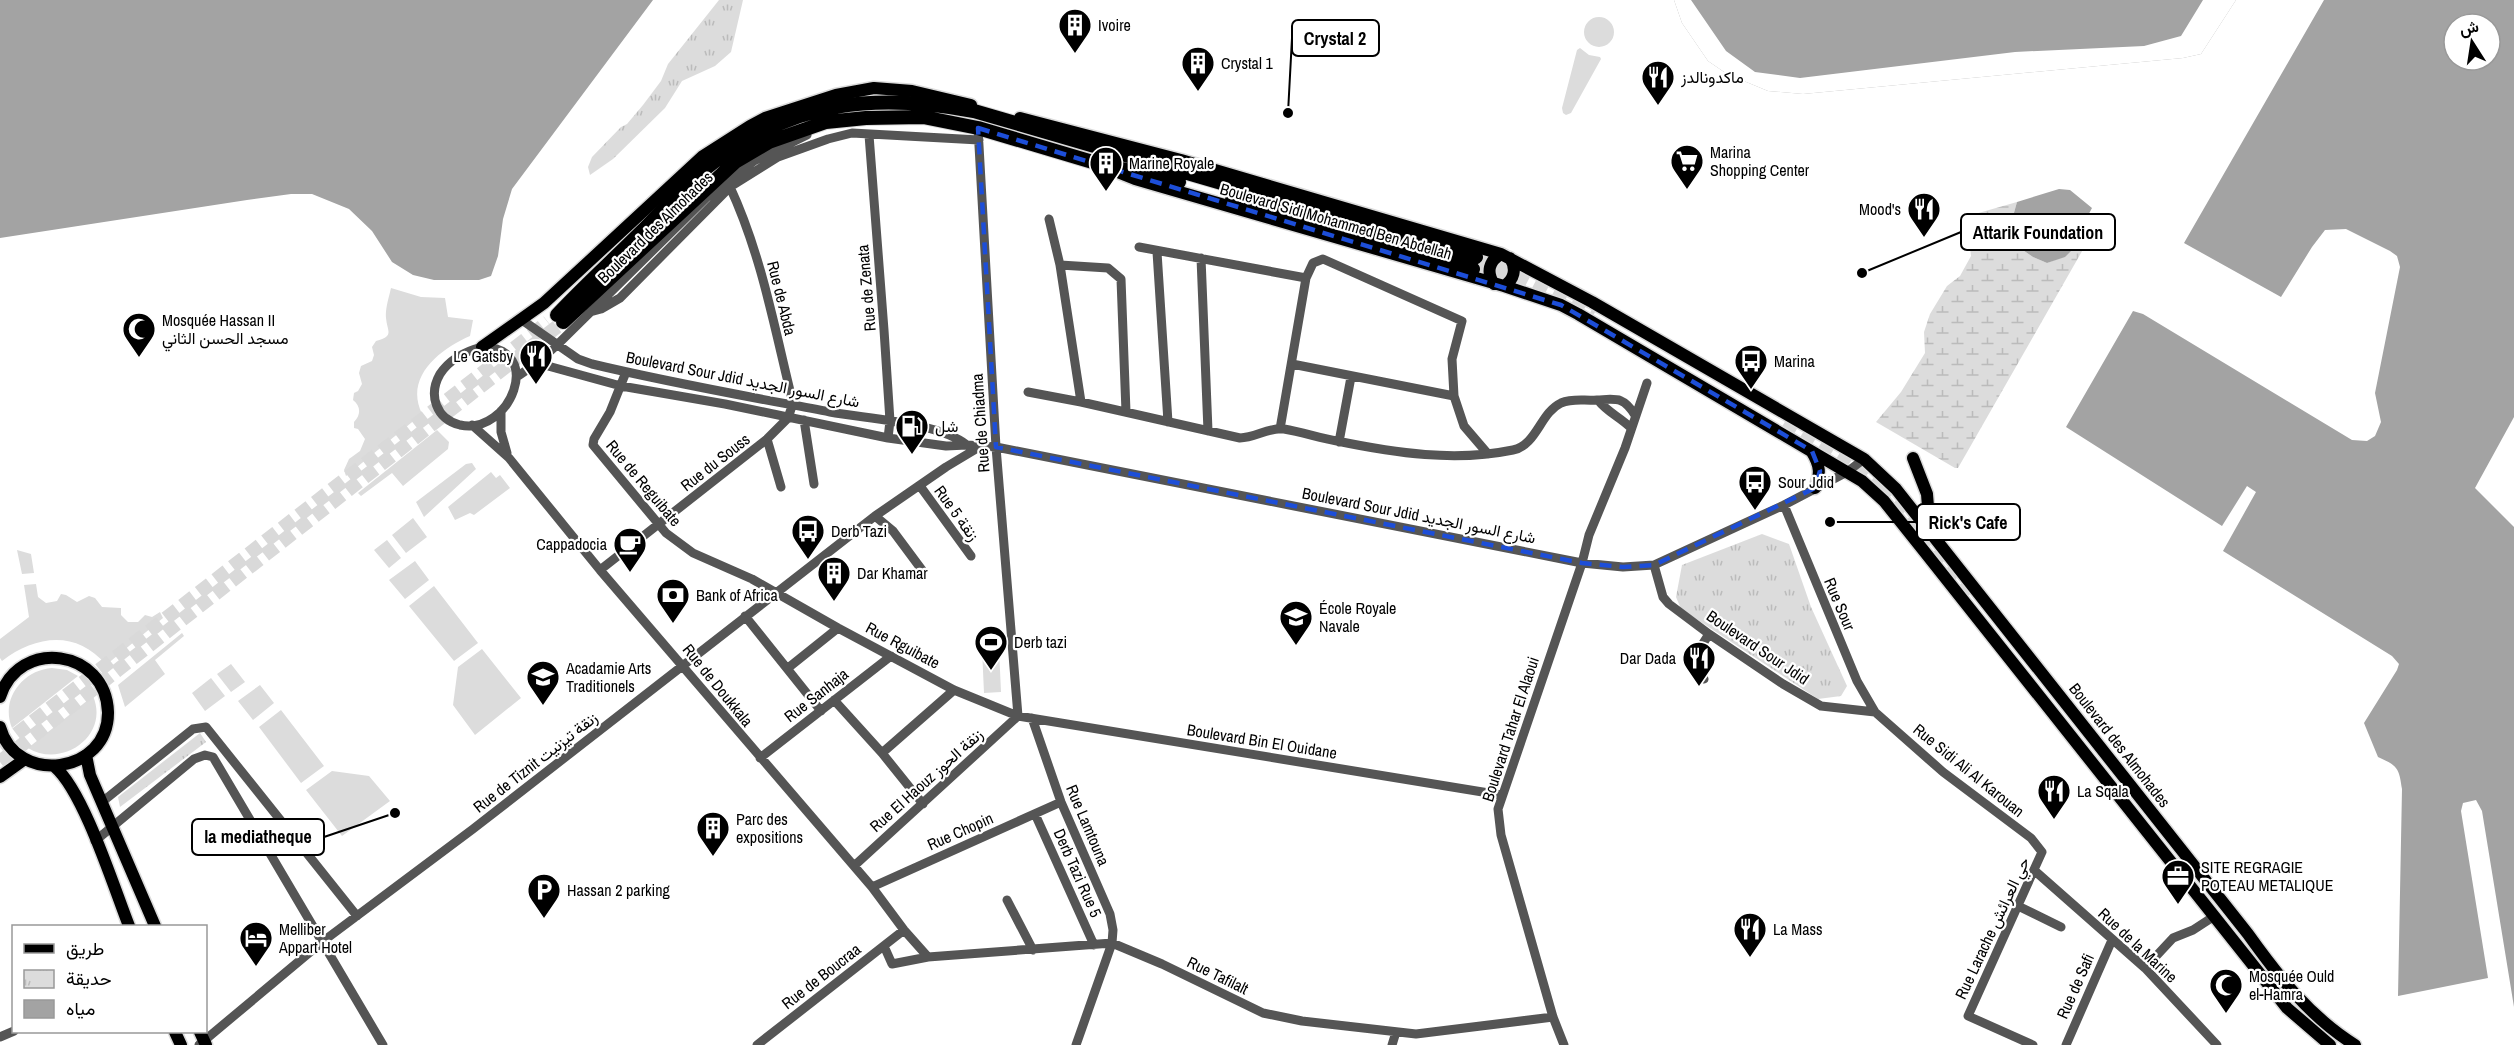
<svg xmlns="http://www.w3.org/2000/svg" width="2514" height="1045" font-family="'Archivo Narrow',Vazirmatn,sans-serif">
  <defs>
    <pattern id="wetland-marsh" width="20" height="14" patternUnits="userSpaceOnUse" patternTransform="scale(1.5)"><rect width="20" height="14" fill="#dcdcdc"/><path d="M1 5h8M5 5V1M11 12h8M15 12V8" fill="none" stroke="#bbb"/></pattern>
    <pattern id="park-tufts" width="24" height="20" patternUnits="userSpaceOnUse" patternTransform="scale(1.5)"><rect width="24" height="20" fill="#dcdcdc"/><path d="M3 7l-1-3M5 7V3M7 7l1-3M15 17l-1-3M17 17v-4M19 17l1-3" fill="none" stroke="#bbb"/></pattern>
  </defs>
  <rect width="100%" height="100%" fill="#fff"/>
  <path fill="#dcdcdc" d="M1584 32a15 15 0 1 1 30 0a15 15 0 1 1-30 0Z
    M1580 48 1589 55 1600 57 1601 59 1571 113 1566 115 1563 113 1562 108 1577 50Z
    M391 288 421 297 445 298 448 317 473 320 470 336C440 349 404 377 422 414L346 476 344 470 349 459 360 451 365 439 358 429 354 428V422C361 415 361 406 353 400L354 393 358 391 362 384 359 373 361 366 372 361 374 355 372 347 376 341C395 336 387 331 386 318 385 309 389 297 391 288Z
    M437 430 449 442 448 449 403 486 392 473 361 496 358 493Z
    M472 463 476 469 424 517 416 502 466 464Z
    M491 472 496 478 500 475 510 488 474 515 470 513 455 520 448 507Z
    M413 518 427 537 406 553 392 535Z
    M387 540 401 558 389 568 374 550Z
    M17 550 31 554 34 573 22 574Z
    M415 561 429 580 405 599 389 580Z
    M36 584 38 597 46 603 57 601 61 594 66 595 77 602 89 596 95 598 102 607 121 608V615L128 622H138L145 615 152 617 160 612 163 618 106 665C77 630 36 635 2 661L0 658V639L29 617 24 585Z
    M434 586 478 643 454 661 409 606Z
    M182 633 184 636 155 660 165 674 125 707 118 685Z
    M999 648 1001 692 984 693 982 649Z
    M482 649 521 698 475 735 453 705 458 667Z
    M231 664 245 682 231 692 217 674Z
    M52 668 67 670 78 676 12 728C0 699 23 670 52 668Z
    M211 678 225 696 205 711 192 693Z
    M260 685 274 703 253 720 238 701Z
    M93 696C110 736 62 769 28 748Z
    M281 710 324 766 301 783 259 727Z
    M332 771 369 776 390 801 342 836 306 790Z"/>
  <path fill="url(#wetland-marsh)" d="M2017 202 2012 220 2014 232 2003 247 2017 246 2033 257 2047 263 2065 256 2079 243 2078 234 2089 239 1958 468H1955L1876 422 1901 392 1925 353 1924 332 1930 314 1947 286 1960 276 1971 256 1969 239 1962 228 1961 218Z"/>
  <path fill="url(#park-tufts)" d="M719 0H743L731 52 715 66 682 81 665 108 613 159 590 175 588 167 592 157 621 127 627 124 643 105 661 81 668 64Z
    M1762 534 1789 544 1811 607 1847 686 1841 696 1818 699 1681 609 1676 597 1682 565Z
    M200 733 206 742 120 807 118 797Z"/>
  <path fill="#a3a3a3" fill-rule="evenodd" d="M0 0H653L512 189 503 219 498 256 491 276 479 280H434L413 275 392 262 372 231 349 209 312 194H291L247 200 0 238Z
    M1674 0H2236L2201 54 2183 58 1803 94 1768 91 1727 74 1708 61 1682 23Z
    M2324 0H2514V417L2475 488 2514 527V1007L2482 811 2476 800 2463 803 2461 811 2488 978 2398 996 2402 789C2399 768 2398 766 2378 757L2364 723 2397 670 2399 664 2392 656 2223 551 2256 492 2247 486 2222 526 2066 427 2133 311 2143 314 2352 440 2367 441 2375 436 2381 422 2375 393 2400 267 2397 256 2390 251 2346 229 2325 230 2312 247 2281 297 2184 243ZM2454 24H2490V60H2454Z
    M2059 189 2070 190 2092 208 2078 234 2079 243 2065 257 2047 263 2033 257 2017 246 2003 247 1998 244 2005 235 2014 232 2012 220 2017 202Z"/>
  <path fill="#fff" d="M1674 0H1691L1726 51 1755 72 1800 78 2015 52 2144 46 2181 36 2203 0H2236L2201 54 2183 58 1803 94 1768 91 1727 74 1708 61 1682 23Z"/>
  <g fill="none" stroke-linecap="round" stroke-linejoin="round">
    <path stroke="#d9d9d9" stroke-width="14" stroke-dasharray="14 7" stroke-linecap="butt" d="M1476 257 1524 271
      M1473 269 1524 280 1593 316
      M1786 420 1841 453 1887 487
      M1878 489 1906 516 1973 596
      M0 747 548 322
      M0 762 563 322"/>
    <defs>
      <path id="major" d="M1020 118 1181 160 1501 254 1592 302 1864 459 1896 489 1930 532 2248 934C2278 976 2310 1017 2355 1045
        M1120 173 1135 179 1504 286 1561 305 1578 314 1862 481 1884 501 1924 551 2287 1008 2330 1045
        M1494 284C1486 272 1489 261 1501 254
        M1504 286C1514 280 1517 269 1510 258
        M482 347 544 303 703 156 750 126 765 118 836 95 874 88 912 91 971 105
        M1812 452C1820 465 1821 474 1815 488
        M1913 458 1927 494 1930 532
        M0 697C19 637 106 649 108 712 109 774 16 786 0 727
        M86 755 90 775 155 926
        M55 767C84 792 114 888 129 926
        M0 777 25 759
        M175 1032 181 1045
        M200 1032 206 1045"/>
      <path id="highway" d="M1232 197 1473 269
        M557 315C584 286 613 260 641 232 665 208 688 182 714 162 794 100 877 93 974 111L1476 257
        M563 322 735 162 769 142 826 122 866 118 923 117 978 128 1096 163 1179 182"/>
    </defs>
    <use href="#major" stroke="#dbdbdb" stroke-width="15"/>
    <use href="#highway" stroke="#dbdbdb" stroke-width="16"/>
    <path stroke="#555" stroke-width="9" d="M978 128 996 447 1018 716
      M869 135 884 330 890 421 888 438
      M1049 219 1060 265 1081 402
      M1139 247 1306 278
      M1157 252 1168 422
      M1201 258 1208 431
      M1060 265 1108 268 1121 279 1126 412
      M590 312 601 309 620 298 730 187 778 157 828 139 852 133 979 140
      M522 320 578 359 592 364C671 383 751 397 830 412 868 419 937 422 967 445
      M482 347C545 347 511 436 460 425 436 419 428 395 440 374 450 359 466 351 482 347Z
      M537 363 621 386 725 404 888 438 946 446 967 445 996 447 1582 563 1623 567 1654 565 1784 505 1847 472 1864 459
      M1292 364 1454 396
      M626 372 610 412 594 439 593 445 666 533 693 553 752 579 838 628 954 690 1018 716 1501 795
      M518 376 537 363 557 345 706 198 754 161 807 135
      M1028 392 1081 402 1240 438C1255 438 1269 427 1284 429 1302 432 1320 438 1337 441 1395 453 1455 462 1513 450 1537 445 1540 413 1561 403 1573 398 1584 401 1597 400 1616 399 1623 396 1635 415
      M1598 400C1607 412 1620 417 1631 428
      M501 411V432L507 453
      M804 420 814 484
      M472 425 509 458 600 570 872 887 904 930 928 957
      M1280 429 1306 278 1313 263 1323 259 1462 321 1452 359 1454 396 1464 426 1488 454
      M767 439 781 487
      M1339 442 1351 377
      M920 486 971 556
      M1784 505 1857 681 1875 712 1943 772 2031 838 2042 852 1968 1016 2033 1045
      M875 516 893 531 922 570
      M1654 565 1663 597 1669 604 1709 634 1783 684 1821 706 1875 712
      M600 570 767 439 788 418 793 403C775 331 762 256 730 187
      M745 616 821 711
      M788 668 838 628
      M1704 679 1696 667 1697 653 1709 634
      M834 700 882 753 923 804
      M1032 718 1061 802 1110 914 1113 930 1112 943 1076 1045
      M882 753 954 690
      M760 758 891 656
      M102 802 193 729 206 727 357 916
      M1035 814 1094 945
      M95 841 194 759 205 755 213 757 383 1045
      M854 866 1018 716
      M2035 871 2145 968 2217 1045
      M872 887 1061 802
      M1007 900 1033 950
      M2016 905 2061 927
      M884 946 892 964 928 957 1112 943 1162 964 1263 1013 1302 1021 1416 1034 1553 1017
      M2145 968 2173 938 2193 930 2213 917
      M0 1037 14 1031
      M199 1045 322 942 473 829 875 516 946 467 981 446
      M757 1045 904 930
      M1392 1045 1396 1032
      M1564 1045 1553 1017 1501 835 1498 809 1582 563 1589 535 1625 448 1647 383
      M2066 1045 2112 940"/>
    <use href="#major" stroke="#000" stroke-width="12"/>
    <use href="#highway" stroke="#000" stroke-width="14"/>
  </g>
  <path fill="none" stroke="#1d4ed8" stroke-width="4.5" stroke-dasharray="12 8" stroke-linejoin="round" d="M978 128 1561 305 1812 451 1820 471 1815 488 1654 565 1623 567 1582 563 996 447Z"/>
  <defs>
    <symbol id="building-pin" viewBox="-11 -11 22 30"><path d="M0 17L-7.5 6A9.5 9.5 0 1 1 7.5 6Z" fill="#000" stroke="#fff"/><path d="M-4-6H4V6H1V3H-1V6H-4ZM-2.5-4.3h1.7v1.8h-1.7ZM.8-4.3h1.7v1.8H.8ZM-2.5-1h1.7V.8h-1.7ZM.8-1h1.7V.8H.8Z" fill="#fff"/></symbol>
    <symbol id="restaurant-pin" viewBox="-11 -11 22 30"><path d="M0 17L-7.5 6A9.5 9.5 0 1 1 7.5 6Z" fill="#000" stroke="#fff"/><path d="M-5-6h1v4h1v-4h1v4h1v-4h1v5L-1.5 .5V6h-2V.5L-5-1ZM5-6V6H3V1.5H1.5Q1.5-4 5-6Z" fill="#fff"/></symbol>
    <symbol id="supermarket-pin" viewBox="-11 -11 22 30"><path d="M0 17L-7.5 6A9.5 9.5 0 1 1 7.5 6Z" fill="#000" stroke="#fff"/><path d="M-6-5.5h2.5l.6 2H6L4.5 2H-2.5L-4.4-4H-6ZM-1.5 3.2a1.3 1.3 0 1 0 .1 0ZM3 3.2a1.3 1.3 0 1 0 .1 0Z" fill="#fff"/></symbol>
    <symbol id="mosque-pin" viewBox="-11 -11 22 30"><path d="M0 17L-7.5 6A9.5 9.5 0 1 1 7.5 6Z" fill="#000" stroke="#fff"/><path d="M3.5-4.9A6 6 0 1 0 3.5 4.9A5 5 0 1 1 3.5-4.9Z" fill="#fff"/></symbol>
    <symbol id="bus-pin" viewBox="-11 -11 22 30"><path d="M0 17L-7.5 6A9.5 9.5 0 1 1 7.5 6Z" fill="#000" stroke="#fff"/><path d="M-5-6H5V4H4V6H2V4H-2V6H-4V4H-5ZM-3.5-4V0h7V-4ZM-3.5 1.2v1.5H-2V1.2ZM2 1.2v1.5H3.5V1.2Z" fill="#fff"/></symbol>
    <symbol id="fuel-pin" viewBox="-11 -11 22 30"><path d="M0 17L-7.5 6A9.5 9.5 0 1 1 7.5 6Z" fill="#000" stroke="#fff"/><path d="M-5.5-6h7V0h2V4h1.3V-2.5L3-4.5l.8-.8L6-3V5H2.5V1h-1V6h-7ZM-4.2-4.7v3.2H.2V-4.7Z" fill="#fff"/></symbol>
    <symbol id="cafe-pin" viewBox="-11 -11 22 30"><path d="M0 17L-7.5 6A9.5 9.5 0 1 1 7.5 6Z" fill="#000" stroke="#fff"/><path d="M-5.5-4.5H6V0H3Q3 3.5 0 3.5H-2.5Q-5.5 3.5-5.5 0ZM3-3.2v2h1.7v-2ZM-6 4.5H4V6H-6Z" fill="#fff"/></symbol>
    <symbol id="bank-pin" viewBox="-11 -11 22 30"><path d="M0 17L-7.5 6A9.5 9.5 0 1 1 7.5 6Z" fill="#000" stroke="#fff"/><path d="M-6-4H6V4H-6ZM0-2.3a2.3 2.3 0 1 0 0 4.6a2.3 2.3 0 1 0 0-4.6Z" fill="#fff"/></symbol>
    <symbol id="school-pin" viewBox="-11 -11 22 30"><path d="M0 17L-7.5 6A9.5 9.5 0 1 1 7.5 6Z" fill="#000" stroke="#fff"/><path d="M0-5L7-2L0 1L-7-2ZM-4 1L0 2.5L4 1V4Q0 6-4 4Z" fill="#fff"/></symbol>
    <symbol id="stadium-pin" viewBox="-11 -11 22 30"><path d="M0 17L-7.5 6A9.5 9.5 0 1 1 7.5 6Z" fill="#000" stroke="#fff"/><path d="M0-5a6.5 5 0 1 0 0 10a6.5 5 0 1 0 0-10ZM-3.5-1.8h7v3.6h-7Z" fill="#fff"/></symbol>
    <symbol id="office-pin" viewBox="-11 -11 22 30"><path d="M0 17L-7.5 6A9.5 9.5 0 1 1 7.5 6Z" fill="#000" stroke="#fff"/><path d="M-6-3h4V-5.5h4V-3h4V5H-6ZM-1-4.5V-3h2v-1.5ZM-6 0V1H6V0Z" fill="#fff"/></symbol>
    <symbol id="parking-pin" viewBox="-11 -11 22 30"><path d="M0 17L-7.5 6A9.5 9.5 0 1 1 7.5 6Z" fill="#000" stroke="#fff"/><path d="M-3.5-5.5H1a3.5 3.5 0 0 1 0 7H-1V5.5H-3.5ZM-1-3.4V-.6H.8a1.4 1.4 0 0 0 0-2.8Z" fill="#fff"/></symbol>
    <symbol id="hotel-pin" viewBox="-11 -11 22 30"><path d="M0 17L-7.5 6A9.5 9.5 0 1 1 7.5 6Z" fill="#000" stroke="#fff"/><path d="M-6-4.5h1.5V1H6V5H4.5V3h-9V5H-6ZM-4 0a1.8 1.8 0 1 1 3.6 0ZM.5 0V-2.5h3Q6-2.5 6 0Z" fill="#fff"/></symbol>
  </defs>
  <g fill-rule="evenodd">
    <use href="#building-pin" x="1056" y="6" width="38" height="52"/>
    <use href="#building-pin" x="1179" y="44" width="38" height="52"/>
    <use href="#restaurant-pin" x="1639" y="58" width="38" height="52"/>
    <use href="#supermarket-pin" x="1668" y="142" width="38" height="52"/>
    <use href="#building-pin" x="1087" y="144" width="38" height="52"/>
    <use href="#restaurant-pin" x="1905" y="190" width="38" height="52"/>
    <use href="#mosque-pin" x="120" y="310" width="38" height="52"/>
    <use href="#restaurant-pin" x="517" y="337" width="38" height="52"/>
    <use href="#bus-pin" x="1732" y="342" width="38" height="52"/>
    <use href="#fuel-pin" x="893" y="407" width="38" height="52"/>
    <use href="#bus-pin" x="1736" y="463" width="38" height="52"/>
    <use href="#bus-pin" x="789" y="512" width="38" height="52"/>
    <use href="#cafe-pin" x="611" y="525" width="38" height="52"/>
    <use href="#building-pin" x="815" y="554" width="38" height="52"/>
    <use href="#bank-pin" x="654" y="576" width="38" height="52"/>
    <use href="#school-pin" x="1277" y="598" width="38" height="52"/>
    <use href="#stadium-pin" x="972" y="623" width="38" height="52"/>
    <use href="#restaurant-pin" x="1680" y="639" width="38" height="52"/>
    <use href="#school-pin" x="524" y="658" width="38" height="52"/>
    <use href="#restaurant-pin" x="2035" y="772" width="38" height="52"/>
    <use href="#building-pin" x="694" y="809" width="38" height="52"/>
    <use href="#office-pin" x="2159" y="857" width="38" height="52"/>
    <use href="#parking-pin" x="525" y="871" width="38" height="52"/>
    <use href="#restaurant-pin" x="1731" y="910" width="38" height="52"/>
    <use href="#hotel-pin" x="237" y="919" width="38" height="52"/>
    <use href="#mosque-pin" x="2207" y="966" width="38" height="52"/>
  </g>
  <g text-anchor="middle" stroke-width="4.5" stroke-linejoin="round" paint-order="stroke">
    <g font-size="16" fill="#000" stroke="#fff" text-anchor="start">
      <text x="1098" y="31">Ivoire</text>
      <text x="1221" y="69">Crystal 1</text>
      <text x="1681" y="83">ماكدونالدز</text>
      <text x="1710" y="158">Marina<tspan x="1710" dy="18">Shopping Center</tspan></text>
      <text x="1129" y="169">Marine Royale</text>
      <text x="1901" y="215" text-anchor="end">Mood's</text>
      <text x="162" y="326">Mosquée Hassan II<tspan x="162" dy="18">مسجد الحسن الثاني</tspan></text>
      <text x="513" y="362" text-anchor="end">Le Gatsby</text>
      <text x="1774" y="367">Marina</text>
      <text x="935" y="432">شل</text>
      <text x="1778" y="488">Sour Jdid</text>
      <text x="831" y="537">Derb Tazi</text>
      <text x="607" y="550" text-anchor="end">Cappadocia</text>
      <text x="857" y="579">Dar Khamar</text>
      <text x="696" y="601">Bank of Africa</text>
      <text x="1319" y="614">École Royale<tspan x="1319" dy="18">Navale</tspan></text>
      <text x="1014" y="648">Derb tazi</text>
      <text x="1676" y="664" text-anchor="end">Dar Dada</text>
      <text x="566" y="674">Acadamie Arts<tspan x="566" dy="18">Traditionels</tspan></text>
      <text x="2077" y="797">La Sqala</text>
      <text x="736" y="825">Parc des<tspan x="736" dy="18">expositions</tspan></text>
      <text x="2201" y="873">SITE REGRAGIE<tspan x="2201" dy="18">POTEAU METALIQUE</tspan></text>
      <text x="567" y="896">Hassan 2 parking</text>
      <text x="279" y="935">Melliber<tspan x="279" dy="18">Appart Hotel</tspan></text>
      <text x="1773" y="935">La Mass</text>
      <text x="2249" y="982">Mosquée Ould<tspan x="2249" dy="18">el-Hamra</tspan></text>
    </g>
    <g font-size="16" fill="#000" stroke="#fff">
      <text transform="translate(1336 221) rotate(16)" y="6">Boulevard Sidi Mohammed Ben Abdellah</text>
      <text transform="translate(655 227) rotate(-44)" y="6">Boulevard des Almohades</text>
      <text transform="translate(866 288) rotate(-95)" y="6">Rue de Zenata</text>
      <text transform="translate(782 298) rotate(76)" y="6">Rue de Abda</text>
      <text transform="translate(743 379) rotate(11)" y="6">Boulevard Sour Jdid شارع السور الجديد</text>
      <text transform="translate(980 423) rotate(-94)" y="6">Rue de Chiadma</text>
      <text transform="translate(715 462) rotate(-38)" y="6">Rue du Souss</text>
      <text transform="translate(644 483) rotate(50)" y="6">Rue de Reguibate</text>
      <text transform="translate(957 513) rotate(54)" y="6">Rue 5 زنقة</text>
      <text transform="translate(1419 515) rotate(11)" y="6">Boulevard Sour Jdid شارع السور الجديد</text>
      <text transform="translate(1840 604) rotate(67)" y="6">Rue Sour</text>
      <text transform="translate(903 645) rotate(28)" y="6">Rue Rguibate</text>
      <text transform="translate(1758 647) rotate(34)" y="6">Boulevard Sour Jdid</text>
      <text transform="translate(718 685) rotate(51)" y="6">Rue de Doukkala</text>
      <text transform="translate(816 695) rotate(-38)" y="6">Rue Sanhaja</text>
      <text transform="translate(1510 729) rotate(-72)" y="6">Boulevard Tahar El Alaoui</text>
      <text transform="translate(1262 741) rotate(9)" y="6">Boulevard Bin El Ouidane</text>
      <text transform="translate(2120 745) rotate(52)" y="6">Boulevard des Almohades</text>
      <text transform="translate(535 762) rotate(-38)" y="6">Rue de Tiznit زنقة تيزنيت</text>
      <text transform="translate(1969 770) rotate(39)" y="6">Rue Sidi Ali Al Karouan</text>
      <text transform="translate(926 780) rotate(-42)" y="6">Rue El Haouz زنقة الحوز</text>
      <text transform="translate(1088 825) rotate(67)" y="6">Rue Lamtouna</text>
      <text transform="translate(960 831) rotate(-24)" y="6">Rue Chopin</text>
      <text transform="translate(1078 873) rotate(66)" y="6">Derb Tazi Rue 5</text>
      <text transform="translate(1992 928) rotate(-65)" y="6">Rue Larache حي العرائش</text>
      <text transform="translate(2138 945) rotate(43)" y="6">Rue de la Marine</text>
      <text transform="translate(1218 975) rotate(26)" y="6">Rue Tafilalt</text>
      <text transform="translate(821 976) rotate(-38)" y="6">Rue de Boucraa</text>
      <text transform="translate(2075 986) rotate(-66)" y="6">Rue de Safi</text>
    </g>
  </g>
  <path fill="none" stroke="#000" stroke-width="2" d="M1288 113L1292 38M1862 273L1961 232M1830 522L1917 522M395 813L324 837"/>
  <g fill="#000" stroke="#fff" stroke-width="2">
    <circle cx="1288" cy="113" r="6"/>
    <circle cx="1862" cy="273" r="6"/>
    <circle cx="1830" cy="522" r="6"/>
    <circle cx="395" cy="813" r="6"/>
  </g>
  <g fill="#fff" stroke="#000" stroke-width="2">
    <rect x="1292" y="20" width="87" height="36" rx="6"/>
    <rect x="1961" y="214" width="154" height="36" rx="6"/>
    <rect x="1917" y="504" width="103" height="36" rx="6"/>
    <rect x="192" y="819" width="132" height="36" rx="6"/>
  </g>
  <g font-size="18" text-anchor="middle" font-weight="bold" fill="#000">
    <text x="1335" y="45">Crystal 2</text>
    <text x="2038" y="239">Attarik Foundation</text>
    <text x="1968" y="529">Rick's Cafe</text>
    <text x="258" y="843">la mediatheque</text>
  </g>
  <rect x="12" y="925" width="195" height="108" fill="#ffffff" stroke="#999999" stroke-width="1.5"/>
  <rect x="24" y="944" width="30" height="9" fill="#000000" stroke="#999999" stroke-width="1.5"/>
  <text x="66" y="955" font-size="18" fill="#000000">طريق</text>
  <rect x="24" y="970" width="30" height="18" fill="url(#park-tufts)" stroke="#999999" stroke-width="1.5"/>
  <text x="66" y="985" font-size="18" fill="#000000">حديقة</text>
  <rect x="24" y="1000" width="30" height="18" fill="#a3a3a3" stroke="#999999" stroke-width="1.5"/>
  <text x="66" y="1015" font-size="18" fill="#000000">مياه</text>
  <g transform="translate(2472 42) rotate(348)"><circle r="28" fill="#ffffff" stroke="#999999" stroke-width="1.5"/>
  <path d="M0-4.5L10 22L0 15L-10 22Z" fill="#000000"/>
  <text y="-9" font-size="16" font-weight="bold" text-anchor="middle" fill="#000000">ش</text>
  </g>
</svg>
